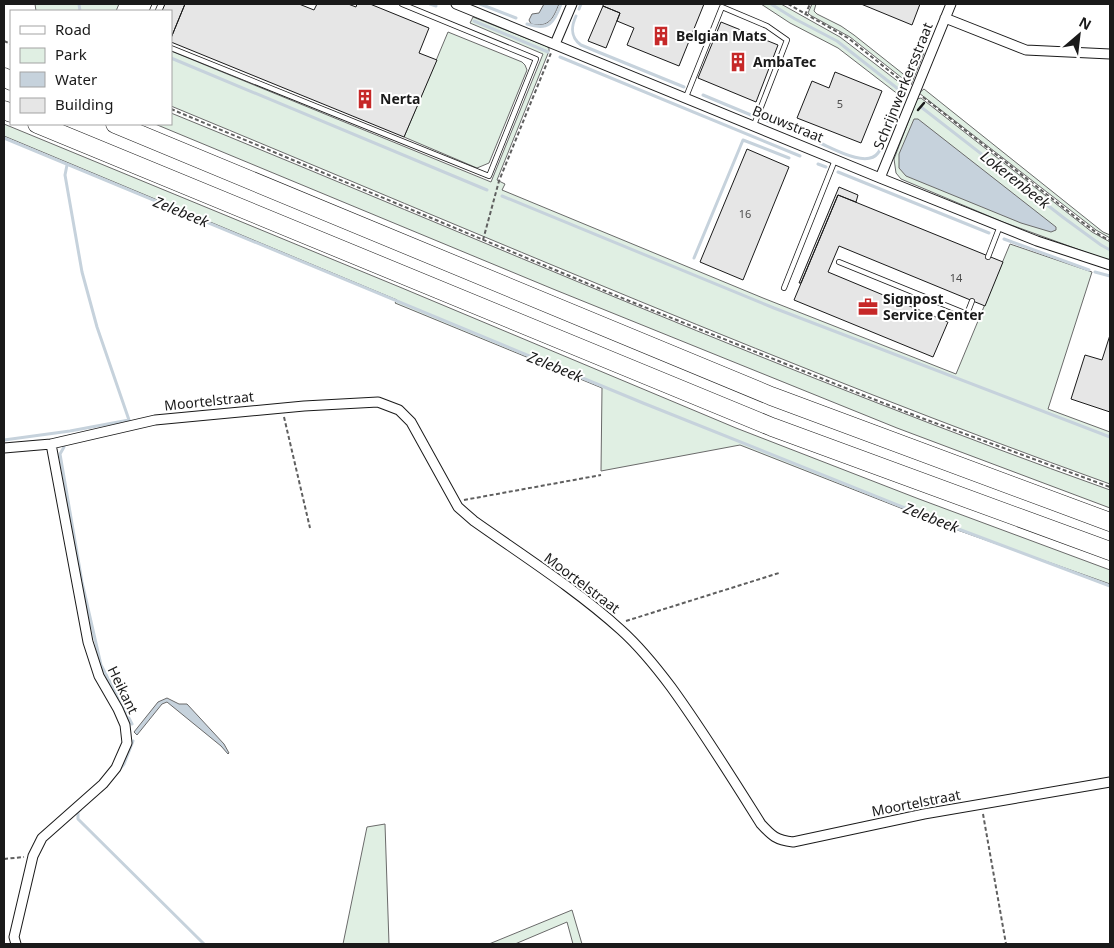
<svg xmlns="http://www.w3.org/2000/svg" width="1114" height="948" font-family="'Noto Sans',sans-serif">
  <rect width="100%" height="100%" fill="#fff"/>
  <path fill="#e0efe3" stroke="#6a6a6a" d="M35 4H119L116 11H36Z
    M761 4H781L840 37 904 86V88L899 95 838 48 790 23Z
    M812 4H816L814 11 817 14 841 26 854 35 907 77 921 49 924 53 911 85 850 37 810 15 808 13Z
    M473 17 546 46 549 48V51L497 180 505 184 502 190 763 298 956 374 1010 244 1092 272 1048 409 1110 432V484C792 370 483 235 171 106V51L491 182 543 54 470 23Z
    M448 32 522 62 525 65 527 70 489 163 477 168 404 137Z
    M924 89 1103 232 1110 235V238L1096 230 919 93Z
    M921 98 1092 232 1110 242V261L1003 222 901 179 896 173 894 159 917 99Z
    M171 113C483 240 792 377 1110 490V508L897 428 553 289 155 124H171Z
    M4 124 402 288 736 428 919 499 1110 570V584L949 527 740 445 601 471 602 388 395 303 397 300 4 136Z
    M385 824 389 944H343L367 827Z
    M572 910 582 944H573L567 922 515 944H489Z"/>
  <path fill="#c6d2dc" stroke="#6a6a6a" d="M544 4H559C553 19 549 28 531 24L529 20 532 14 539 13Z
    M914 119H918L1056 227V230L1051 232 1021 223 906 176 899 168V154Z
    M167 698 179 704H187L224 744 229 753 228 754 221 746 167 702 162 704 137 735 134 732 158 702Z"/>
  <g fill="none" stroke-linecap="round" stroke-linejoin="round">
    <path stroke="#c6d2dc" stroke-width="3" d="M79 4 80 11
      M430 4 436 6
      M480 4 516 18
      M771 4 795 19 837 41 902 92
      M579 9 581 4
      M576 16C571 27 570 37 581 45L684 87
      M474 21 548 52
      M527 24C549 31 554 23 561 4
      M560 57 800 156
      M171 58 487 190
      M703 95 751 115
      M921 107 1064 218 1101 245 1110 250
      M762 119 772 123
      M4 138 643 403 945 524 1110 586
      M820 143C834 149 867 168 878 153 885 144 889 128 893 117
      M818 164 826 167
      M838 172 989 233
      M502 196 774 308 1110 437
      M1004 239 1089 270
      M694 258 743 140 789 158
      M1095 272 1110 276
      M4 440 70 431 129 420 97 327 82 272 65 175 67 165
      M64 447 60 454 82 582 101 665 132 724
      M119 770 124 764 133 741
      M80 810 78 811V819L204 944"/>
  </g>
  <path fill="#e6e6e6" stroke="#1a1a1a" d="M165 4H185L171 38V11H162Z
    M185 4H299L314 10 317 4H348L356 7 357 4H370L429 28 419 53 437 60 404 137 171 42V38Z
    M603 4H704L679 66 627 45 634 28 617 21 620 13 603 6Z
    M861 4H920L912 25Z
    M603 6 620 13 606 48 588 41Z
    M721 22 778 45 756 102 698 78Z
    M835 72 882 91 861 143 797 118 812 81 829 88Z
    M747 149 789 167 743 280 700 262Z
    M839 187 858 195 856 202 838 195 801 283H799Z
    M838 195 1003 262 985 306 839 246 828 272 948 322 933 357 794 300Z
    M1110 335V412L1071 399 1085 355 1102 360Z"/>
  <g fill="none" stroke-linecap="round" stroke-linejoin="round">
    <defs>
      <path id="service" d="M152 11 155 4
        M171 48 489 176 536 59 402 4
        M686 97 722 7 767 26 787 40 754 125
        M988 257 1000 226
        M839 262 967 314 972 301
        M784 288 835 160"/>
      <path id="minor" d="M456 4 880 178 1037 241 1110 265
        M945 18 1026 50 1110 54
        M555 44 572 4
        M880 178 951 4
        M4 448 51 444 155 420 304 406 378 402 399 410 411 422 458 507 474 521C522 555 577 590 621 630 640 647 656 667 671 687 703 731 732 778 761 824 772 836 776 840 793 842L924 814 1110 782
        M16 944 14 937 33 856 42 838 103 784 116 768 127 743 125 725 118 709 99 676 88 642 51 444"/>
      <path id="motorway" d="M4 77 11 81
        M4 110 11 113
        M37 124 772 427 1110 551
        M115 124 771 396 1110 522"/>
    </defs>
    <use href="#service" stroke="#1a1a1a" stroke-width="6"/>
    <use href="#minor" stroke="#1a1a1a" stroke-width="11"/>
    <use href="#motorway" stroke="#1a1a1a" stroke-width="19"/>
    <path stroke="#5f5f5f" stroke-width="2" stroke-dasharray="4 2.5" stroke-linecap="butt" d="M788 4 848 38 907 85
      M805 15 810 4
      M4 41 11 44
      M923 97 1078 219 1101 236 1110 240
      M171 109 627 300 863 395 919 417 1110 487
      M483 240 499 181 551 53
      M284 417 310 528
      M464 500 601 475
      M626 621 779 573
      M983 814 1006 944
      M4 859 24 857"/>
    <use href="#service" stroke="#fff" stroke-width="4.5"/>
    <use href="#minor" stroke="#fff" stroke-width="9"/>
    <use href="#motorway" stroke="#fff" stroke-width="18"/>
    <path stroke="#1a1a1a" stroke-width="2.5" d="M899 95 904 88
      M918 110 924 103"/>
  </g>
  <defs>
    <symbol id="building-bare" viewBox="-9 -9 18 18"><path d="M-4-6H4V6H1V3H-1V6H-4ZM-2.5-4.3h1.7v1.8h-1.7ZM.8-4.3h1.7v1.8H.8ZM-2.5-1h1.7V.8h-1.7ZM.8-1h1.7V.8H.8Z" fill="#c62828" stroke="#fff" stroke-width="2.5" paint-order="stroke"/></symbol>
    <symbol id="office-bare" viewBox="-9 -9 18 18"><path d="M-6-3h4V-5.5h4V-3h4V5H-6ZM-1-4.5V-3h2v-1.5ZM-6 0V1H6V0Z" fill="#c62828" stroke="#fff" stroke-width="2.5" paint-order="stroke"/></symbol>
  </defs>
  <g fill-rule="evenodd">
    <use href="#building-bare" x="647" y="22" width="28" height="28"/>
    <use href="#building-bare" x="724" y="48" width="28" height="28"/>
    <use href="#building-bare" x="351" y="85" width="28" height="28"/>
    <use href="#office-bare" x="854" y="293" width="28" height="28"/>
  </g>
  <g text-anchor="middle" stroke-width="4" stroke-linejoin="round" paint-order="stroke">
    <g font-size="11" fill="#4d4d4d">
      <text x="840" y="108">5</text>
      <text x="745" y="218">16</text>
      <text x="956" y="282">14</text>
    </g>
    <g font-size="14" font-weight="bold" fill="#1a1a1a" stroke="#fff" text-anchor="start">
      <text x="676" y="41">Belgian Mats</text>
      <text x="753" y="67">AmbaTec</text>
      <text x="380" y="104">Nerta</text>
      <text x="883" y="304">Signpost<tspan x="883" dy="16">Service Center</tspan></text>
    </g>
    <g font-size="14" fill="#1a1a1a" stroke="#fff">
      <text transform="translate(903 86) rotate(-68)" y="5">Schrijnwerkersstraat</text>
      <text transform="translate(788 124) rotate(22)" y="5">Bouwstraat</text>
      <text transform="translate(209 401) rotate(-6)" y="5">Moortelstraat</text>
      <text transform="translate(582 583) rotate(37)" y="5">Moortelstraat</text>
      <text transform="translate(123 690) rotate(64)" y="5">Heikant</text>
      <text transform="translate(916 803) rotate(-11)" y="5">Moortelstraat</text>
    </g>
    <g font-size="15" font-style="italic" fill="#1a1a1a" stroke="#fff">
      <text transform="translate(1015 180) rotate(38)" y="5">Lokerenbeek</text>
      <text transform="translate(181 212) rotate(22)" y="5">Zelebeek</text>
      <text transform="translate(555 367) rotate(22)" y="5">Zelebeek</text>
      <text transform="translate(931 518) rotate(21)" y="5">Zelebeek</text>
    </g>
  </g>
  <rect width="1114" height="948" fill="none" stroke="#1a1a1a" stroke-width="10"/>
  <rect x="10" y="10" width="162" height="115" fill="#ffffff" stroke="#a3a3a3"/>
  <rect x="20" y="26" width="25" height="8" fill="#ffffff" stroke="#a3a3a3"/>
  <text x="55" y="35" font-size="15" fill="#1a1a1a">Road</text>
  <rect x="20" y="48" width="25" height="15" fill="#e0efe3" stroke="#a3a3a3"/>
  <text x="55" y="60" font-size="15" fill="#1a1a1a">Park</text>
  <rect x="20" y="72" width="25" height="15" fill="#c6d2dc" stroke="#a3a3a3"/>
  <text x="55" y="85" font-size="15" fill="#1a1a1a">Water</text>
  <rect x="20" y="98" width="25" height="15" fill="#e6e6e6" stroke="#a3a3a3"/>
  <text x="55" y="110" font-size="15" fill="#1a1a1a">Building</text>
  <g transform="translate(1079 35) rotate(28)" stroke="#ffffff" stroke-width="4" paint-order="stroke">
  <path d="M0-4L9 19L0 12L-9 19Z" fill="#1a1a1a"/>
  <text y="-8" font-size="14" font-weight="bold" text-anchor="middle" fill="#1a1a1a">N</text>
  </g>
</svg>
